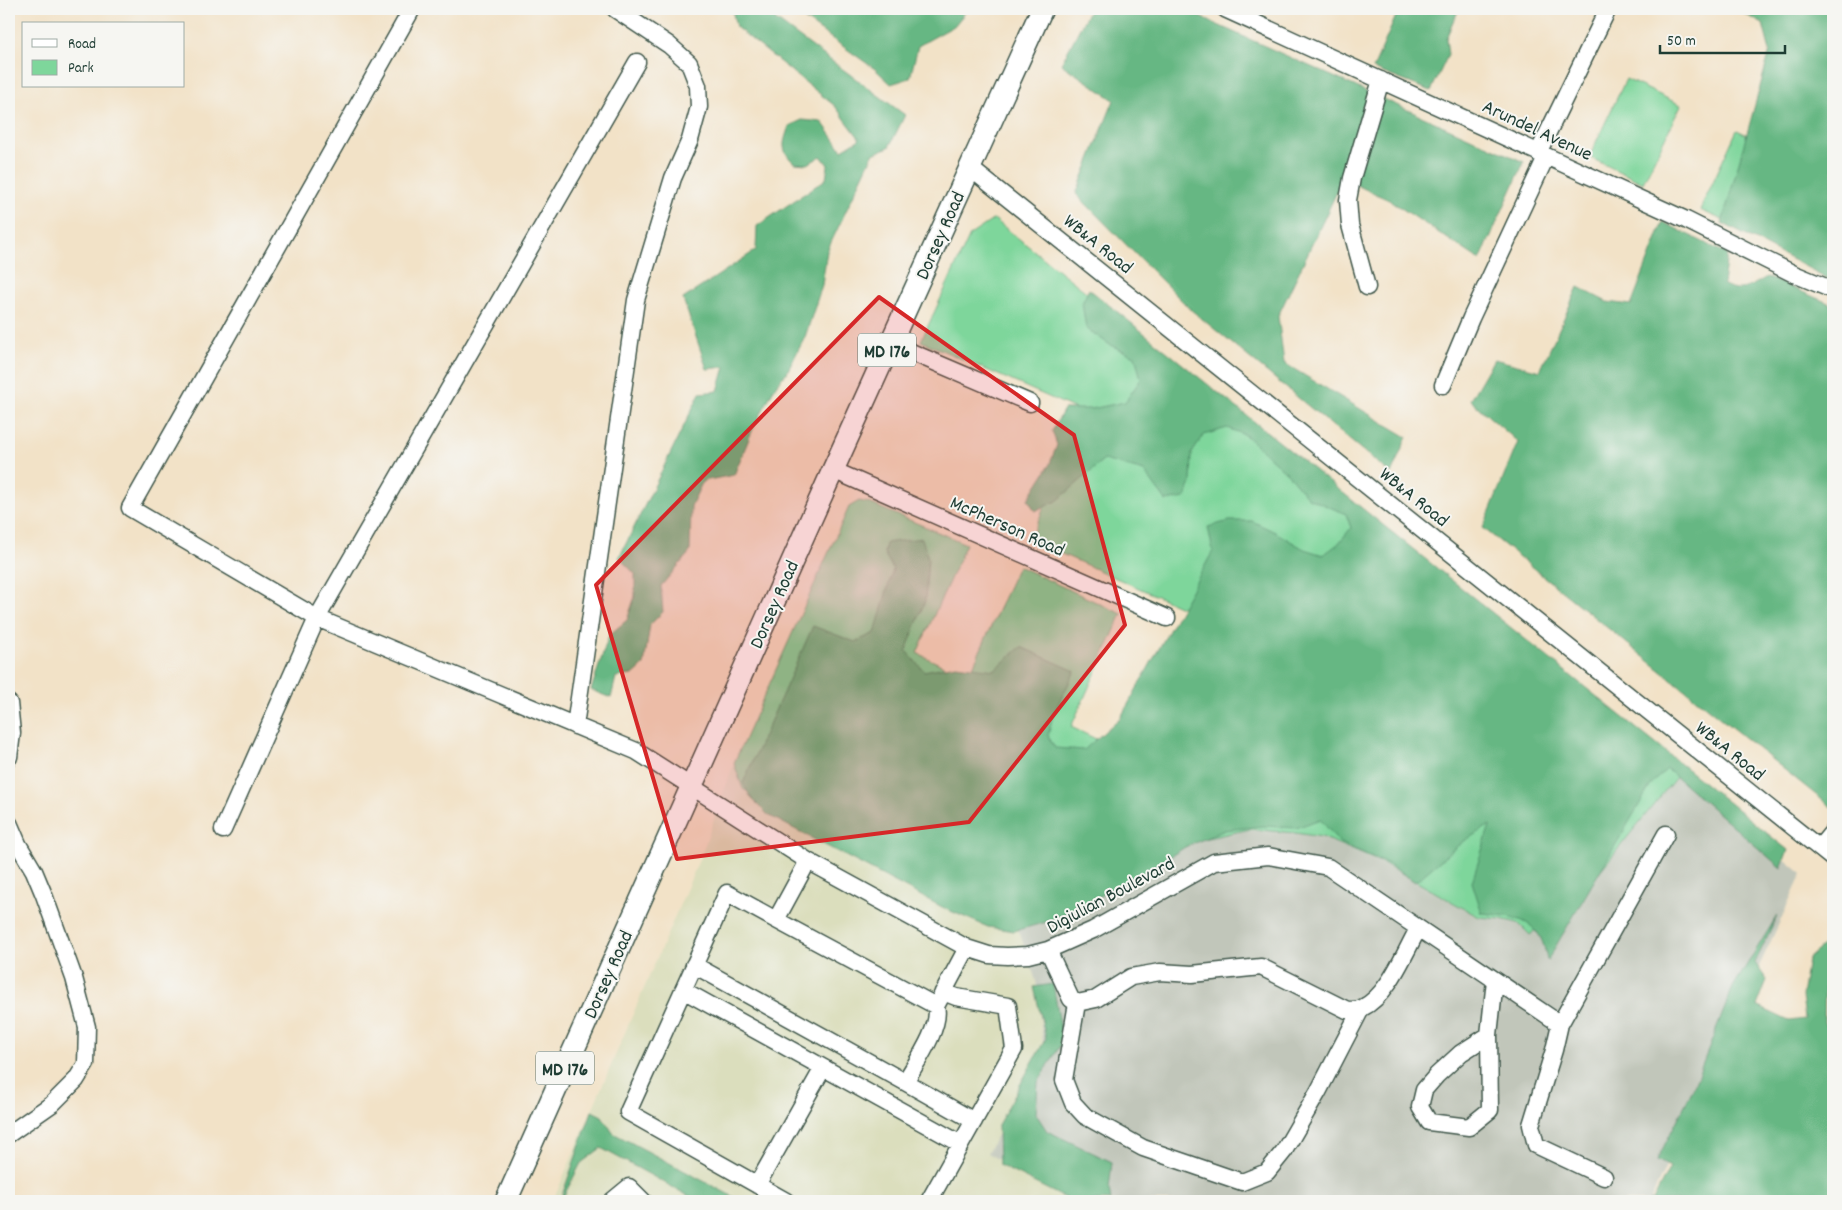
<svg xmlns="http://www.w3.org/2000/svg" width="1842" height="1210" font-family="Dekko,sans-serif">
  <rect width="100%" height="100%" fill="#f6f6f2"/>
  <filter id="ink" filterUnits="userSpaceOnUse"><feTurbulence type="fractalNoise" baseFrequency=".02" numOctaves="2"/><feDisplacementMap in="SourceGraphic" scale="10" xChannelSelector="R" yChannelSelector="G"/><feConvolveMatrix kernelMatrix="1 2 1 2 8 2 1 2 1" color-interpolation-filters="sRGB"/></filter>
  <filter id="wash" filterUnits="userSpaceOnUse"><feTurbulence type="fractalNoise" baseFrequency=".0096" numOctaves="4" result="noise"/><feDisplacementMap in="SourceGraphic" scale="20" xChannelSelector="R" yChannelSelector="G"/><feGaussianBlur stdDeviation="1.12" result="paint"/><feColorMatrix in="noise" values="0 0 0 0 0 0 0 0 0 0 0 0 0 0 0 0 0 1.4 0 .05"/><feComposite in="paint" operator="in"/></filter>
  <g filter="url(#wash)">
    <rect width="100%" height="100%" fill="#f2e2c7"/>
    <path fill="#dbdebd" d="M734 763 743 789 1016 922 1036 981 1044 1051 1072 1201H553L702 853Z"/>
    <path fill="#c1c6ba" d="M1681 771 1802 874 1650 1201H1072L987 1153 1044 1051 1036 981 1016 922 1198 840 1250 829 1295 833 1322 837 1385 864 1478 917 1501 919 1518 923 1588 886Z"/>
    <path fill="#7ed69b" stroke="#4e8a68" d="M1626 79 1681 105 1643 183 1589 157Z
      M1737 130 1764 143 1727 222 1700 210Z
      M994 219 1162 352 1681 771 1588 886 1530 935 1518 923 1501 919 1479 917 1385 864 1322 837 1295 833 1250 829 1198 840 964 911 743 789 734 763 849 507 859 501 869 503 966 544 917 653 968 678 1018 566 1122 614 1071 727 1123 752 1186 609 1030 540 1085 413 921 341 970 235Z"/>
    <path fill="#66b783" stroke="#427a5c" d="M732 9H761L905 115 889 147 873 154 827 251 822 285 805 337 787 372 776 385 753 429 734 475 703 481 691 506 690 552 661 586 663 612 650 625 644 665 633 675 616 677 611 698 591 690 609 635 627 620 635 596V574L619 558 700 393 718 391 725 367 707 369 683 299 756 250 757 226 826 179 828 165 821 156 808 164 794 163C780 149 783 144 789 126L802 120 822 122 842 150 860 139 835 106 736 27Z
      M790 9H968L954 26 918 46 910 78 891 84 875 69Z
      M1090 9H1182L1524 162 1480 260 1389 200 1343 179 1278 316 1284 363 1407 437 1391 474 1190 309 1076 194 1114 100 1061 64Z
      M1399 9H1459L1446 38 1448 55 1431 91 1373 69Z
      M1735 9H1833V281L1722 223 1770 51 1763 24Z
      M1663 222 1727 254 1723 284C1741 295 1750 286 1767 277L1833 305V804L1831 807 1483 528 1518 442 1470 400 1494 359 1540 371 1578 287 1607 302 1631 305Z
      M1089 289 1788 850 1781 868 1667 769 1652 783 1547 961C1542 919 1518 917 1482 913L1472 882 1490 825 1461 843 1415 882 1389 864 1340 843 1320 819 1296 828 1263 826 1225 830 1185 847 1146 872 1050 921 1014 931 988 927 946 909 768 815 751 798 743 783 813 626 855 642 875 633 893 569 884 553 886 543 922 538 928 558 925 601 906 651 924 671 956 665 994 670 1021 647 1075 671 1053 715 1048 736 1055 748 1084 750 1121 717 1213 551 1208 527 1229 521H1252L1275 532 1304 549 1323 555 1338 544 1351 528 1346 514 1308 498 1287 473 1245 435 1227 428 1204 435 1192 453 1191 483 1185 498 1166 501 1144 471 1104 460 1057 501 1035 511 1028 499 1049 466 1057 445 1052 431 1064 409H1091L1125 402 1141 379 1135 356 1110 345 1086 328 1082 303Z
      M1777 916 1755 963 1767 980 1757 1006 1789 1021 1805 1019 1802 996 1808 959 1833 937V970L1825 986 1824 1022 1833 1040V1201H1649L1653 1200 1670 1167 1657 1160 1692 1091 1733 987Z
      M1053 984 1063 1041 1038 1082 1036 1114 1047 1131 1112 1162 1109 1189 1111 1201H1068L1069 1200 999 1165 998 1125 1046 1038 1034 987Z
      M592 1111 602 1116 613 1133 741 1201H698L601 1148 581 1163 561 1201H560Z"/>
  </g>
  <g filter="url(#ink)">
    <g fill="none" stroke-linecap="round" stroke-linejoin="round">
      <defs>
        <path id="minor" d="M412 9 130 508 317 618 636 751 808 861 967 948 989 955 1007 956 1028 955 1048 950 1093 930 1214 862 1268 856 1328 867 1560 1024 1666 834
          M1225 9 1686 220 1794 274 1833 290
          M1538 153 1608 9
          M970 168 1833 859
          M1367 287 1350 225 1348 200 1352 178 1381 80
          M890 343 1030 403
          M1443 385 1471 318 1546 157
          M833 470 1167 618
          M9 703 12 733 9 757
          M575 726 636 300 673 178 690 140 699 107 698 86 689 63 669 45 615 9
          M9 823 18 844 34 871 44 895 74 978 87 1027 86 1064 76 1080 52 1104 9 1134
          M223 830 317 618 637 62
          M1819 848 1833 831
          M808 861 776 920 936 1006 967 948
          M776 920 727 893 628 1112 786 1201
          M1048 950 1071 999 1077 1003 1096 999 1131 977 1160 972 1192 974 1261 967 1347 1010C1352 1010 1358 1010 1362 1008 1388 996 1405 952 1418 929
          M694 965 905 1082
          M683 990 961 1144
          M1077 1003 1064 1080 1073 1103 1085 1116 1143 1148 1242 1182 1267 1172 1284 1151 1318 1092 1361 1009
          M936 1006C942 1027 915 1064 905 1082L974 1121
          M1560 1024 1554 1050 1531 1125 1536 1145 1604 1177
          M1489 1035 1490 1110 1469 1127 1429 1122 1420 1107 1424 1090 1437 1075 1461 1053 1489 1035 1495 980
          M757 1185 823 1068
          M612 1201 629 1187 643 1201
          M929 1201 1014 1049 1008 1006 956 997 943 992"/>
        <path id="major" d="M506 1201 833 470 1042 9"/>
      </defs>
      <use href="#minor" stroke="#3f564a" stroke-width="19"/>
      <use href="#major" stroke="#3f564a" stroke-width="24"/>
      <use href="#minor" stroke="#fff" stroke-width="16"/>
      <use href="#major" stroke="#fff" stroke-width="21"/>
    </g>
  </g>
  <path fill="#d62828" fill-opacity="0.2" stroke="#d62828" stroke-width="4" stroke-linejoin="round" d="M879 297 1074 435 1125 625 969 822 677 859 596 585Z"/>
  <g text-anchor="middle" stroke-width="4" stroke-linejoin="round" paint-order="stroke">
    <g fill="#f6f6f2" stroke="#60746d" stroke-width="1">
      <rect x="858" y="333.5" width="58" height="33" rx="4"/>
      <rect x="536" y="1051.5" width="58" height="33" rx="4"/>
    </g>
    <g font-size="19" font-weight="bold" fill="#1f3d34">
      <text x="887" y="357">MD 176</text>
      <text x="565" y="1075">MD 176</text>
    </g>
    <g font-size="20" fill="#1f3d34" stroke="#f6f6f2">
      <text transform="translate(1538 129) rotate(25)" y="7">Arundel Avenue</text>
      <text transform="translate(939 235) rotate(-66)" y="7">Dorsey Road</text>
      <text transform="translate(1099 243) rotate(39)" y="7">WB&amp;A Road</text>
      <text transform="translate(1415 496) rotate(39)" y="7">WB&amp;A Road</text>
      <text transform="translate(1008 525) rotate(24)" y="7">McPherson Road</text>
      <text transform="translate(773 604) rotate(-66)" y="7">Dorsey Road</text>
      <text transform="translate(1731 750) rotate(39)" y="7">WB&amp;A Road</text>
      <text transform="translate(1110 894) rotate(-28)" y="7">Digiulian Boulevard</text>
      <text transform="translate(607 974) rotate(-66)" y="7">Dorsey Road</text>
    </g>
  </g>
  <rect width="1842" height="1210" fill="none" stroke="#f6f6f2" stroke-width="30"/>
  <rect x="22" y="22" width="162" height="65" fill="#f6f6f2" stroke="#a0aca6"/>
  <rect x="32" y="39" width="25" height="8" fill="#ffffff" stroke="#a0aca6"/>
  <text x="68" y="48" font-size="15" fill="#1f3d34">Road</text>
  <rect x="32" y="60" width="25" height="15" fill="#7ed69b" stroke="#a0aca6"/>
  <text x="68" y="72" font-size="15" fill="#1f3d34">Park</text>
  <path d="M1660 45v8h125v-8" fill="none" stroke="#1f3d34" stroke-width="2.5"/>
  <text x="1667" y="45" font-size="15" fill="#1f3d34" stroke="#f6f6f2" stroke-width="4" paint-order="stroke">50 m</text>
</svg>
